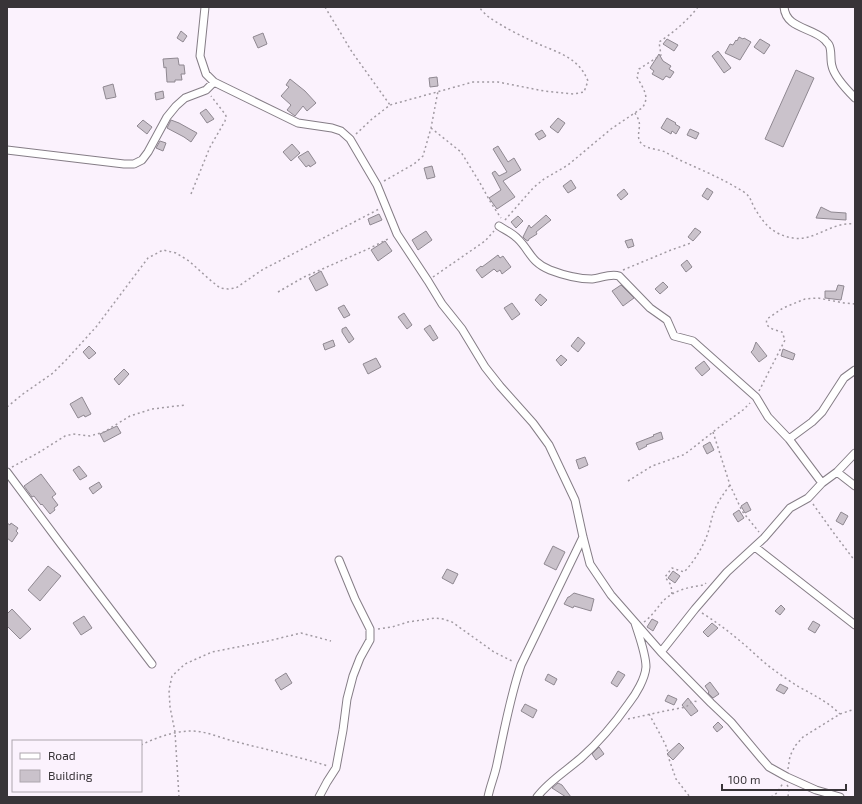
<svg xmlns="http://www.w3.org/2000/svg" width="862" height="804" font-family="'Exo 2',sans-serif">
  <rect width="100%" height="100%" fill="#fbf2fd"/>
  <path fill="#cac2cb" stroke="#8f8891" d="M181 31 187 36 183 42 177 38Z
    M263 33 267 44 258 48 253 37Z
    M739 37 743 39 744 38 751 42 740 60 725 53 730 44 733 45 736 40 737 41Z
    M667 39 678 45 674 51 663 44Z
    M760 39 770 45 764 54 754 47Z
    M718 51 731 68 724 73 712 56Z
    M659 54 663 61 671 66 669 69 674 72 670 78 666 76 663 80 652 74 654 71 650 68Z
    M178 58 179 65H184L185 74H181L182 80H175V82H167L166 67 164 68 163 59Z
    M796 70 814 78 783 147 765 139Z
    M437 77 438 86 430 87 429 78Z
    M290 79 305 91 316 103 307 111 303 106 295 116 287 110 291 105 281 96 289 87 286 85Z
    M113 84 116 97 106 99 103 87Z
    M163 91 164 98 156 100 155 93Z
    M206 109 214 119 207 123 200 113Z
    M558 118 565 123 558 133 550 127Z
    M667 118 676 123 675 124 680 127 676 134 672 131 671 134 661 128Z
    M143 120 152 127 147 134 137 126Z
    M171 120 179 123 197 133 191 142 184 137 167 128Z
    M690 129 699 133 696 139 687 135Z
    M542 130 546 136 539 140 535 134Z
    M160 141 166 143 163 151 156 148Z
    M292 144 300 153 291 161 283 152Z
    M498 146 508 162 514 158 521 170 503 181 515 197 497 209 489 198 501 190 492 173 495 171 499 176 507 172 493 149Z
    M308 151 316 163 310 167 309 165 306 167 298 157Z
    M432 166 435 177 427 179 424 168Z
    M571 180 576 188 568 193 563 186Z
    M707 188 713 192 708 200 702 196Z
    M624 189 628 194 621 200 617 195Z
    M821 207 831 212 846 213V220L816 218Z
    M379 214 382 220 370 225 368 219Z
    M546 215 551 220 536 232 537 234 529 239 528 241 526 240 523 237 529 225 531 228Z
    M518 216 523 221 516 228 511 222Z
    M695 228 701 232 693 241 688 237Z
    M426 231 432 240 418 250 412 240Z
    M632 239 634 246 628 248 625 241Z
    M385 241 392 251 378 261 371 250Z
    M498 255 500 258 503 256 511 267 502 274 500 270 497 272 494 269 482 278 476 270 481 266 482 267Z
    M687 260 692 267 686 272 681 265Z
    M321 271 328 285 316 291 309 278Z
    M663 282 668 287 660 294 655 289Z
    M621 285 634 298 623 306 612 291Z
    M838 285 844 286 841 300 825 298V291H836Z
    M540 294 547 300 541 306 535 300Z
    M512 303 520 314 512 320 504 308Z
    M344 305 350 315 344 318 338 308Z
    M404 313 412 325 407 329 398 317Z
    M430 325 438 338 433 341 424 329Z
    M346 327 354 339 349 343 342 332V329Z
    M578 337 585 343 578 352 571 346Z
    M333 340 335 346 325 350 323 344Z
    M756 342 767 356 759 362 751 352 753 350Z
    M89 346 96 353 89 359 83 352Z
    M783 349 795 354 793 360 781 356Z
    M561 355 567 360 561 366 556 360Z
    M376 358 381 367 368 374 363 364Z
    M704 361 710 369 702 376 695 368Z
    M124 369 129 374 119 385 114 379Z
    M82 397 91 414 85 417 84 415 78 418 70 404Z
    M117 426 121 433 104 442 100 434Z
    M661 432 663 439 646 445 647 446 639 450 636 443 654 436 653 435Z
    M710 442 714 450 707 454 703 446Z
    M585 457 588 465 579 469 576 460Z
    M79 466 87 476 80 480 73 470Z
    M41 474 56 494 52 497 58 505 54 508 55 510 50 514 42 504 41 505 34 496 32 497 24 486Z
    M99 482 102 487 93 494 89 488Z
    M747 502 751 510 745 513 741 506Z
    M739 510 744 518 738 522 733 514Z
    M841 512 848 516 843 525 836 521Z
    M7 523 10 525 11 523 18 528 16 531 18 533 12 542 7 538Z
    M553 546 565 552 556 570 544 564Z
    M48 566 61 576 40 601 28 590Z
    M447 569 458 574 453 584 442 578Z
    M673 571 680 576 675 583 668 578Z
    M574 593 594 599 591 611 574 606 573 608 564 604 568 597H569Z
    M781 605 785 609 780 615 775 611Z
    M12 609 31 629 20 639 7 626V614Z
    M84 616 92 628 81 635 73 623Z
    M652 619 658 622 653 631 647 627Z
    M813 621 820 625 815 633 808 629Z
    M712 623 718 628 708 637 703 632Z
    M618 671 625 675 617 687 611 683Z
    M286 673 292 683 281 690 275 680Z
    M548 674 557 679 554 685 545 680Z
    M710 682 719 694 713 698 708 693 709 692 705 686Z
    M780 684 788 688 784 694 776 690Z
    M668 695 677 699 674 705 665 701Z
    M688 698 698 711 691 716 682 705Z
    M525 704 537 710 533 718 521 711Z
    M718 722 723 727 717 732 713 727Z
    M679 743 684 748 673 760 667 754Z
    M599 747 604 754 596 760 592 754Z
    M558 783 562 785 571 797H566L552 788Z"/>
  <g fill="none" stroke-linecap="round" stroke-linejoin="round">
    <defs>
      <path id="street" d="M205 7 200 56 206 74 214 82 298 123 332 128 341 131 350 139 377 185 397 234 428 281 442 304 462 329 485 367 500 386 533 423 549 445 575 500 583 537 590 564 611 595 661 652 711 703 731 722 762 759 769 767 787 777 816 790 840 797
        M784 7C786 29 812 27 825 40 826 42 828 43 829 45 832 50 830 60 832 66 834 76 848 91 855 98
        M7 150 124 164H134L142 160 148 152 167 117 176 106 185 98 206 90 214 82
        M499 226C505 230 512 233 517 238 530 250 530 262 550 270 563 275 578 279 592 279 601 278 611 273 619 276L650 308 667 320 674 336 693 341 756 397 768 417 789 439 822 483
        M789 439 812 422 822 412 844 378 855 370
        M7 472 60 543 152 664
        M837 472 855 486
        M755 547 855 625
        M661 652 695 609 727 572 764 538 790 508 808 498 822 483 837 472 855 453
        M319 797 327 782 336 768 343 730 347 699 353 676 360 658 370 640V629L355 599 339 560
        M488 797C490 786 495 775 497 764 504 731 510 697 521 665L583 537
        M537 797C549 781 566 771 581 758 599 742 615 723 629 703 636 694 645 679 646 667 646 654 639 636 635 623"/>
    </defs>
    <use href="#street" stroke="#857d86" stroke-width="9"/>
    <path stroke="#a19aa2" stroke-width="1.5" stroke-dasharray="2 3" stroke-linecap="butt" d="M325 7 352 52 390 105
      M635 113C636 115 638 118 639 121 641 129 635 138 642 144 647 149 658 149 665 152 671 155 677 159 684 162 704 171 725 180 744 192 750 196 751 201 754 207 763 223 773 235 793 238 814 242 832 221 855 224
      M431 128 461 152 480 183 491 203 501 218
      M356 134 372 119 390 105 473 82H498L544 91 574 94 584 92 588 81C577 54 553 52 530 40 517 34 502 26 490 18 486 15 482 11 479 7
      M384 181 414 164 423 156 431 128 438 91
      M191 194 210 147 225 121 226 116 225 114 211 96
      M505 220 533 188 544 179 568 165 611 129 642 108C651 97 642 87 637 77L639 69 661 55 659 42C674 32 687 21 698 7
      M623 270 671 250 691 243
      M433 277 485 241 494 231
      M278 292 304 277 368 249 390 238
      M759 391 785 340 782 332C775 330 764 328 767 319L783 308 805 299 818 298 844 303 855 304
      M7 407 23 394 53 373 67 359 96 327 148 258 163 250 176 253 189 261 209 279 220 288 228 289 236 288 262 270 379 209
      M713 432 730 485 742 511 759 532
      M12 467 38 453 65 436 73 434 90 436 104 432 130 416 152 409 185 405
      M628 481 652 466 683 455 689 451 718 428 743 410 750 403
      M813 504 833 532 855 561
      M672 594 671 585 665 577 672 568 684 572C693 563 701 550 706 538 710 529 711 518 715 509 719 500 724 493 730 485
      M702 613C718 623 732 634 746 646 755 654 764 663 774 670 782 676 791 682 799 687 814 695 828 702 840 714
      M644 622C652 616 657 608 663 601 674 590 689 587 704 585L706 583
      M378 629 392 627 408 622 435 618 443 619 452 622 494 652 514 662
      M649 714 660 734 667 748 669 759 676 779 690 797
      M628 719 665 711 686 707 693 701 699 702
      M141 745C155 738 172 732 188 731 203 730 218 737 233 741 264 749 296 756 328 766
      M788 769 790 756 795 746 803 737 840 714 855 709
      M787 785 789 788 788 797
      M179 797 175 732 170 707 169 690 172 676 185 664 212 652 268 641 301 633 331 641
      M771 797 777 793 783 783"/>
    <use href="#street" stroke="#fff" stroke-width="7"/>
  </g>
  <rect width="862" height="804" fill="none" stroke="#383438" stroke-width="16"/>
  <rect x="12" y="740" width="130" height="52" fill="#fbf2fd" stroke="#ada6ae"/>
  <rect x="20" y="753" width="20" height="6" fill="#ffffff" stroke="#ada6ae"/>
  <text x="48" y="760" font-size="12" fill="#383438">Road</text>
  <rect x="20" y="770" width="20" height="12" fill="#cac2cb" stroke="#ada6ae"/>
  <text x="48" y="780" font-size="12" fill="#383438">Building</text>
  <path d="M722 784v6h124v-6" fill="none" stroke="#383438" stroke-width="2"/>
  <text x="728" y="784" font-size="12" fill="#383438" stroke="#fbf2fd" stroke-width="3" paint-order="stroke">100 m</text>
</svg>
